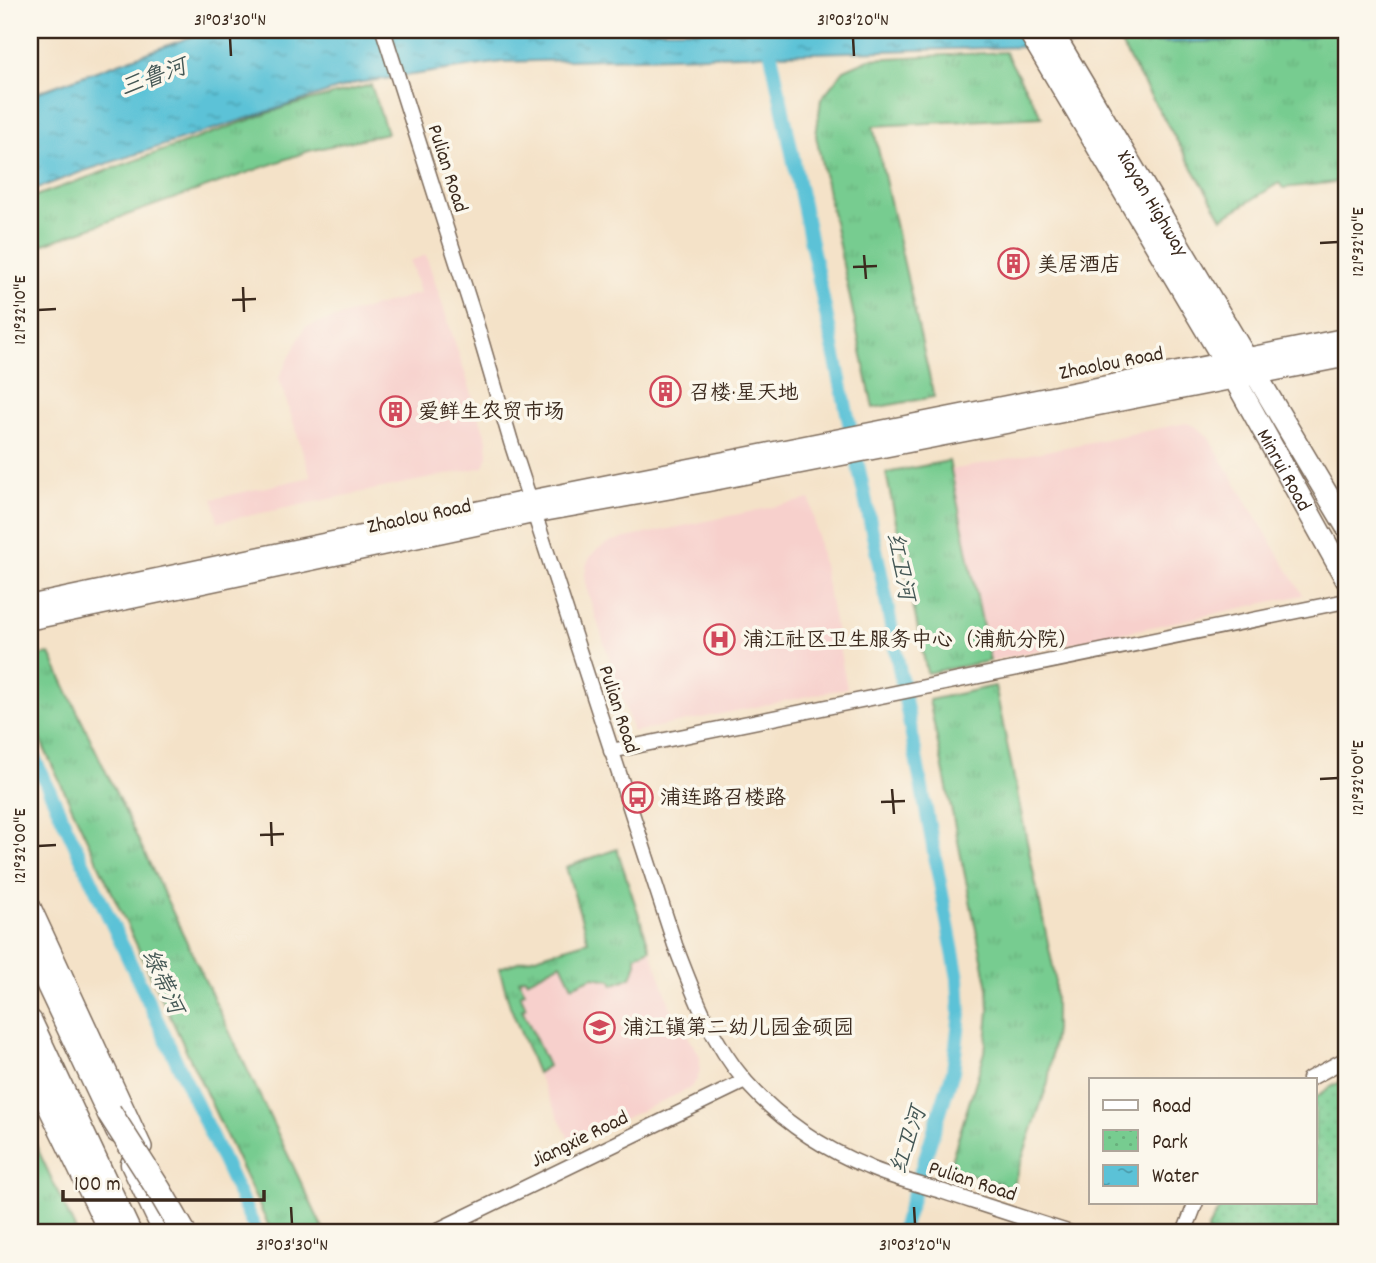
<svg xmlns="http://www.w3.org/2000/svg" width="1376" height="1263" font-family="Dekko,'LXGW WenKai TC',sans-serif">
  <defs>
    <pattern id="grass-tufts" width="24" height="20" patternUnits="userSpaceOnUse" patternTransform="scale(1.75)"><rect width="24" height="20" fill="#77cc90"/><path d="M3 7l-1-3M5 7V3M7 7l1-3M15 17l-1-3M17 17v-4M19 17l1-3" fill="none" stroke="#68af7c"/></pattern>
    <pattern id="park-dots" width="8" height="8" patternUnits="userSpaceOnUse" patternTransform="scale(1.75)"><rect width="8" height="8" fill="#77cc90"/><path d="M2 2h.1M6 6h.1" fill="none" stroke="#68af7c" stroke-width="1.8" stroke-linecap="round"/></pattern>
    <pattern id="water-ripples" width="26" height="14" patternUnits="userSpaceOnUse" patternTransform="scale(1.75)"><rect width="26" height="14" fill="#5bc2d7"/><path d="M2 4q2-2 4 0t4 0M15 11q2-2 4 0t4 0" fill="none" stroke="#4c9eae"/></pattern>
  </defs>
  <rect width="100%" height="100%" fill="#fbf7ec"/>
  <filter id="ink" filterUnits="userSpaceOnUse"><feTurbulence type="fractalNoise" baseFrequency=".0143" numOctaves="2"/><feDisplacementMap in="SourceGraphic" scale="14" xChannelSelector="R" yChannelSelector="G"/><feConvolveMatrix kernelMatrix="1 2 1 2 8 2 1 2 1" color-interpolation-filters="sRGB"/></filter>
  <filter id="wash" filterUnits="userSpaceOnUse"><feTurbulence type="fractalNoise" baseFrequency=".00686" numOctaves="4" result="noise"/><feDisplacementMap in="SourceGraphic" scale="28" xChannelSelector="R" yChannelSelector="G"/><feGaussianBlur stdDeviation="1.57" result="paint"/><feColorMatrix in="noise" values="0 0 0 0 0 0 0 0 0 0 0 0 0 0 0 0 0 1.4 0 .05"/><feComposite in="paint" operator="in"/></filter>
  <g filter="url(#wash)">
    <rect width="100%" height="100%" fill="#f4e2c8"/>
    <path fill="#f7d0cc" d="M426 255 487 440 488 455 484 467 218 522 213 499 311 477 279 378 305 327 420 293 410 261Z
      M1186 423 1195 426 1207 435 1303 595 990 661 951 470Z
      M810 499 847 688 633 732 587 590 585 575 587 563 591 556 596 550 612 541Z
      M641 922 671 1008 700 1056V1070L697 1080 689 1089 571 1143 532 1063 510 1006 499 968 588 941Z"/>
    <path fill="url(#grass-tufts)" stroke="#597b57" stroke-width="2" d="M1142 30H1346V181L1283 188 1279 183 1222 218 1120 43Z
      M1005 52 1042 117 873 126 934 397 873 408 816 136 821 99 844 70 869 59Z
      M371 85 387 133 309 151 30 249V198L285 107Z
      M949 461 990 661 927 673 886 473Z
      M50 654 325 1233H272L30 718V657Z
      M995 686 1055 977V1030L1048 1083 1012 1188 949 1167 985 1052 989 1011 988 988 929 700Z
      M617 849 650 949 636 956V966L631 977 613 985 611 980 593 977 572 986 561 963 527 981 525 977 519 980 525 992 520 994 526 1007 522 1009 548 1066 537 1073 510 1006 499 968 588 941 566 867Z
      M30 1133 77 1233H30Z"/>
    <path fill="url(#park-dots)" stroke="#597b57" stroke-width="2" d="M1346 1079V1233H1207V1230L1223 1202H1315V1098L1329 1088Z"/>
    <path fill="url(#water-ripples)" stroke="#4b767a" stroke-width="2" d="M210 30H1342L1297 39 502 62 356 83 84 171 30 191V95Z"/>
    <g fill="none" stroke-linecap="round" stroke-linejoin="round">
      <path stroke="#5bc2d7" stroke-width="14" d="M766 30 882 578 958 978 960 1013 953 1071 901 1233
        M30 749 257 1233"/>
    </g>
  </g>
  <g filter="url(#ink)">
    <g fill="none" stroke-linecap="round" stroke-linejoin="round">
      <defs>
        <path id="street" d="M383 30 474 316 511 442 675 945C693 993 712 1043 746 1082 779 1119 822 1148 868 1167 892 1178 919 1184 944 1192 987 1206 1029 1220 1071 1233
          M611 751 1346 601
          M1309 1079 1346 1059
          M432 1233 745 1081
          M1184 1233 1196 1202"/>
        <path id="secondary" d="M30 605 531 500 1346 338
          M30 620 535 513 675 488 1346 357
          M30 905 142 1147
          M30 1070 109 1233"/>
        <g id="primary">
          <path id="s1" d="M1028 30 1225 362 1346 579"/>
          <path id="s2" d="M1051 30 1346 526"/>
        </g>
        <path id="highway" d="M30 945 118 1131
          M30 1022 129 1233
          M133 1164 166 1233"/>
      </defs>
      <use href="#street" stroke="#7c6a5a" stroke-width="17"/>
      <use href="#secondary" stroke="#7c6a5a" stroke-width="22"/>
      <use href="#primary" stroke="#7c6a5a" stroke-width="24"/>
      <use href="#highway" stroke="#7c6a5a" stroke-width="27"/>
      <use href="#street" stroke="#fff" stroke-width="14"/>
      <use href="#secondary" stroke="#fff" stroke-width="19"/>
      <use href="#primary" stroke="#fff" stroke-width="21"/>
      <use href="#highway" stroke="#fff" stroke-width="24"/>
      <defs>
        <path id="highway-bridge" d="M109 1112 159 1190 184 1233"/>
      </defs>
      <use href="#highway-bridge" stroke="#7c6a5a" stroke-width="27" stroke-linecap="butt"/>
      <use href="#highway-bridge" stroke="#fff" stroke-width="24"/>
    </g>
  </g>
  <path fill="none" stroke="#3b2a1e" stroke-width="2.5" d="M230 38 231 56M853 38 854 56M1320 243 1338 242M864 255 866 279M853 267 877 266M243 287 244 312M232 300 256 299M38 310 56 309M1320 779 1338 778M892 789 894 814M881 802 905 801M271 822 272 846M260 835 284 834M38 846 56 845M291 1207 292 1224M914 1207 915 1224"/>
  <defs>
    <symbol id="building-ring" viewBox="-11 -11 22 22"><circle r="9.5" fill="#fbf7ec" stroke="#d1495b" stroke-width="1.5"/><path d="M-4-6H4V6H1V3H-1V6H-4ZM-2.5-4.3h1.7v1.8h-1.7ZM.8-4.3h1.7v1.8H.8ZM-2.5-1h1.7V.8h-1.7ZM.8-1h1.7V.8H.8Z" fill="#d1495b"/></symbol>
    <symbol id="hospital-ring" viewBox="-11 -11 22 22"><circle r="9.5" fill="#fbf7ec" stroke="#d1495b" stroke-width="1.5"/><path d="M-5-5h3v3.5h4V-5h3V5h-3V1.5h-4V5h-3Z" fill="#d1495b"/></symbol>
    <symbol id="bus-ring" viewBox="-11 -11 22 22"><circle r="9.5" fill="#fbf7ec" stroke="#d1495b" stroke-width="1.5"/><path d="M-5-6H5V4H4V6H2V4H-2V6H-4V4H-5ZM-3.5-4V0h7V-4ZM-3.5 1.2v1.5H-2V1.2ZM2 1.2v1.5H3.5V1.2Z" fill="#d1495b"/></symbol>
    <symbol id="school-ring" viewBox="-11 -11 22 22"><circle r="9.5" fill="#fbf7ec" stroke="#d1495b" stroke-width="1.5"/><path d="M0-5L7-2L0 1L-7-2ZM-4 1L0 2.5L4 1V4Q0 6-4 4Z" fill="#d1495b"/></symbol>
  </defs>
  <g fill-rule="evenodd">
    <use href="#building-ring" x="996" y="246" width="35" height="35"/>
    <use href="#building-ring" x="648" y="374" width="35" height="35"/>
    <use href="#building-ring" x="378" y="394" width="35" height="35"/>
    <use href="#hospital-ring" x="702" y="622" width="35" height="35"/>
    <use href="#bus-ring" x="620" y="780" width="35" height="35"/>
    <use href="#school-ring" x="582" y="1010" width="35" height="35"/>
  </g>
  <g text-anchor="middle" stroke-width="7" stroke-linejoin="round" paint-order="stroke">
    <g font-size="21" fill="#3b2a1e" stroke="#fbf7ec">
      <text transform="translate(449 168) rotate(72)" y="7">Pulian Road</text>
      <text dy="7" stroke="none"><textPath href="#s2" startOffset="201">Xiayan Highway</textPath></text>
      <text transform="translate(1111 362) rotate(-11)" y="7">Zhaolou Road</text>
      <text dy="7" stroke="none"><textPath href="#s1" startOffset="509">Minrui Road</textPath></text>
      <text transform="translate(419 515) rotate(-12)" y="7">Zhaolou Road</text>
      <text transform="translate(620 709) rotate(72)" y="7">Pulian Road</text>
      <text transform="translate(579 1138) rotate(-26)" y="7">Jiangxie Road</text>
      <text transform="translate(973 1180) rotate(18)" y="7">Pulian Road</text>
    </g>
    <g font-size="21" fill="#3b2a1e" stroke="#fbf7ec" text-anchor="start">
      <text x="1037" y="271">美居酒店</text>
      <text x="689" y="399">召楼·星天地</text>
      <text x="418" y="418">爱鲜生农贸市场</text>
      <text x="743" y="646">浦江社区卫生服务中心（浦航分院）</text>
      <text x="660" y="804">浦连路召楼路</text>
      <text x="623" y="1034">浦江镇第二幼儿园金硕园</text>
    </g>
    <g font-size="23" font-style="italic" fill="#455856" stroke="#fbf7ec">
      <text transform="translate(153 76) rotate(-20)" y="8">三鲁河</text>
      <text transform="translate(902 566) rotate(79)" y="8">红卫河</text>
      <text transform="translate(164 981) rotate(65)" y="8">绿带河</text>
      <text transform="translate(907 1140) rotate(-72)" y="8">红卫河</text>
    </g>
  </g>
  <rect width="1376" height="1263" fill="none" stroke="#fbf7ec" stroke-width="77"/>
  <rect x="1089" y="1078" width="228" height="126" fill="#fbf7ec" stroke="#aea59a" stroke-width="2"/>
  <rect x="1103" y="1100" width="35" height="10" fill="#ffffff" stroke="#aea59a" stroke-width="2"/>
  <text x="1152" y="1112" font-size="21" fill="#3b2a1e">Road</text>
  <rect x="1103" y="1130" width="35" height="21" fill="url(#park-dots)" stroke="#aea59a" stroke-width="2"/>
  <text x="1152" y="1148" font-size="21" fill="#3b2a1e">Park</text>
  <rect x="1103" y="1165" width="35" height="21" fill="url(#water-ripples)" stroke="#aea59a" stroke-width="2"/>
  <text x="1152" y="1182" font-size="21" fill="#3b2a1e">Water</text>
  <path d="M63 1190v10h201v-10" fill="none" stroke="#3b2a1e" stroke-width="3.5"/>
  <text x="74" y="1190" font-size="21" fill="#3b2a1e" stroke="#fbf7ec" stroke-width="5" paint-order="stroke">100 m</text>
  <rect x="38" y="38" width="1300" height="1186" fill="none" stroke="#3b2a1e" stroke-width="2.5"/>
  <g font-size="18" text-anchor="middle" fill="#3b2a1e">
    <text x="230" y="25">31°03'30"N</text>
    <text x="853" y="25">31°03'20"N</text>
    <text transform="translate(1357 242) rotate(-90)" y="6">121°32'10"E</text>
    <text transform="translate(19 310) rotate(-90)" y="6">121°32'10"E</text>
    <text transform="translate(1357 778) rotate(-90)" y="6">121°32'00"E</text>
    <text transform="translate(19 846) rotate(-90)" y="6">121°32'00"E</text>
    <text x="292" y="1250">31°03'30"N</text>
    <text x="915" y="1250">31°03'20"N</text>
  </g>
</svg>
